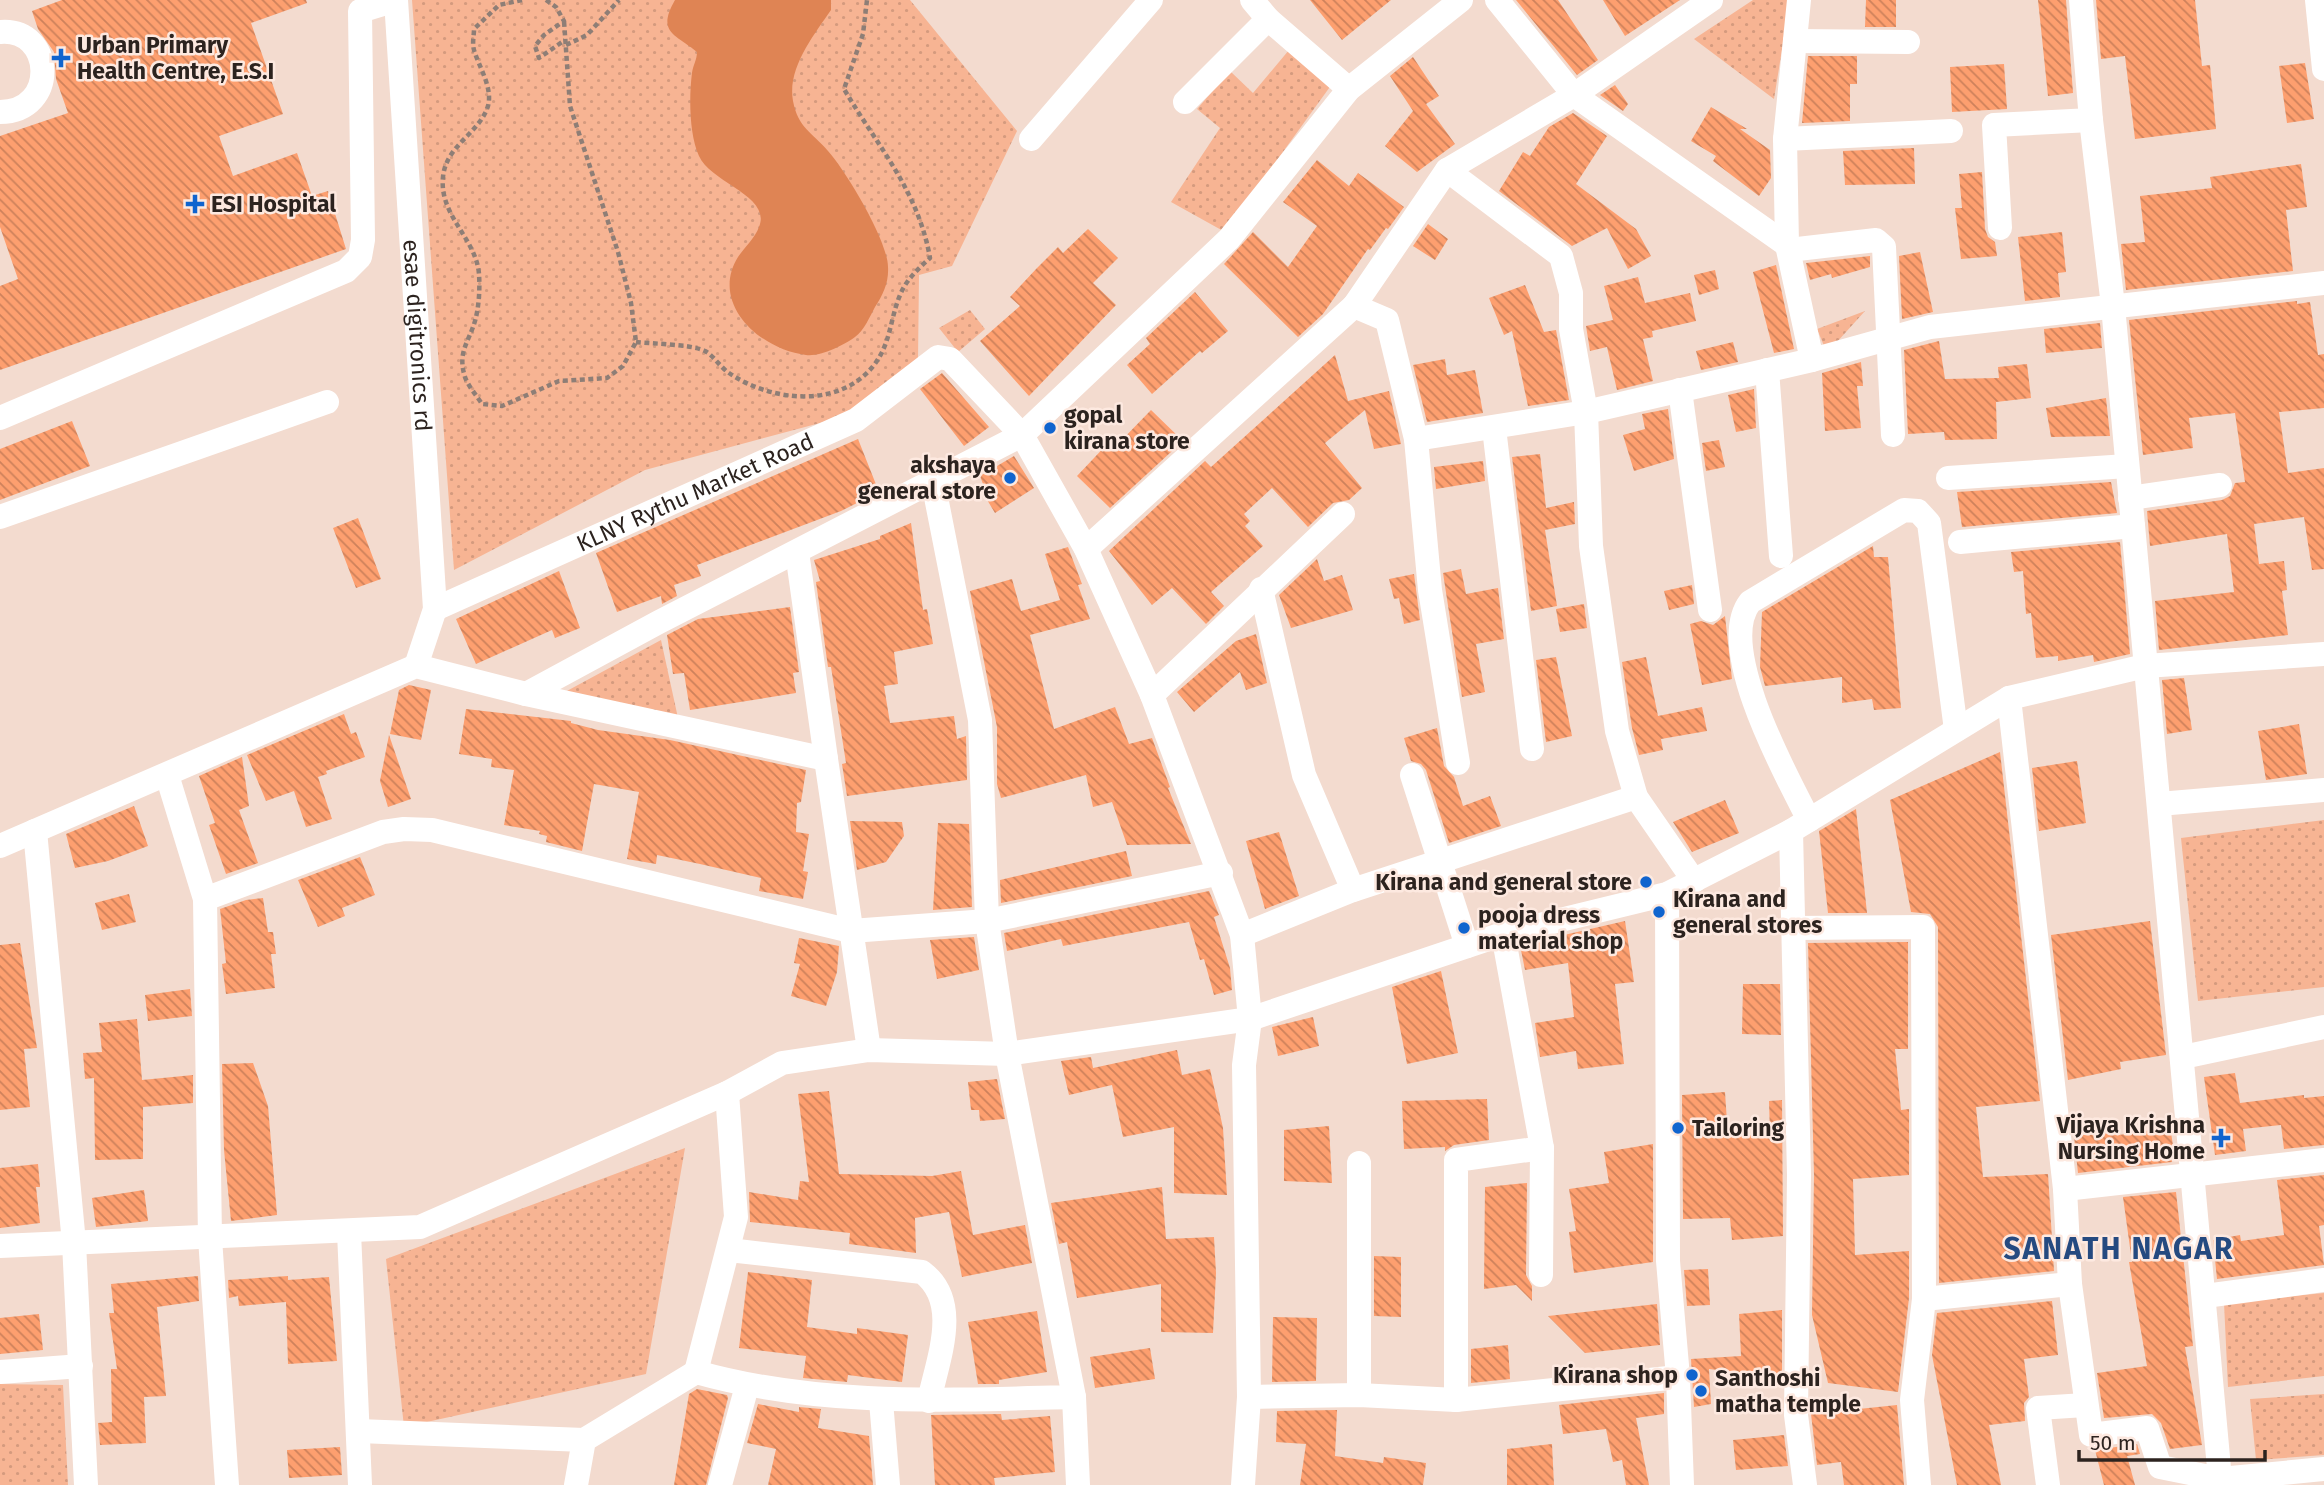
<svg xmlns="http://www.w3.org/2000/svg" width="2324" height="1485" font-family="'Fira Sans',sans-serif">
  <defs>
    <pattern id="park-dots" width="8" height="8" patternUnits="userSpaceOnUse" patternTransform="scale(1.75)"><rect width="8" height="8" fill="#f7b493"/><path d="M2 2h.1M6 6h.1" fill="none" stroke="#d49a7e" stroke-width="1.8" stroke-linecap="round"/></pattern>
    <pattern id="building-back-hatch" width="6" height="6" patternUnits="userSpaceOnUse" patternTransform="scale(1.75)"><rect width="6" height="6" fill="#fd9f6f"/><path d="M-1 5l2 2M0 0l6 6M5-1l2 2" fill="none" stroke="#cd815b"/></pattern>
  </defs>
  <rect width="100%" height="100%" fill="#f3dbcf"/>
  <path fill="url(#park-dots)" d="M412 0H910L1017 131 952 266 919 275 918 361 850 415 645 470 454 570Z
    M1753 0H1790L1774 99 1694 39Z
    M1289 50 1332 84 1225 232 1171 202 1220 128 1197 109 1230 71 1253 93Z
    M970 310 985 329 958 352 939 328Z
    M1865 311 1827 353 1817 329Z
    M661 640 678 718 565 692Z
    M2324 820V987L2198 1001 2181 838Z
    M685 1148 646 1374 404 1427 386 1259Z
    M2324 1293V1376L2228 1387 2224 1303Z
    M0 1384 63 1385 68 1485H0Z
    M2324 1394V1455L2256 1460 2250 1399Z"/>
  <path fill="#df8454" d="M675 0H831V10C814 35 787 68 793 101 798 128 812 132 828 151 846 171 888 241 888 267 889 282 883 295 875 307 870 316 864 331 855 337 844 345 820 357 806 355 761 350 709 304 738 257 744 248 755 238 759 227 772 196 711 183 699 156 689 134 689 96 692 73 693 65 697 60 697 52 676 34 656 33 675 0Z"/>
  <path fill="url(#building-back-hatch)" d="M62 0H306L307 3 251 23 283 114 219 136 233 176 297 153 312 196 328 191 346 249 0 370V286L18 279 0 227V136L68 113 56 79 54 52 38 29 32 11Z
    M1310 0H1391L1342 40Z
    M1516 0H1558L1598 60 1577 75Z
    M1603 0H1680L1625 36Z
    M1866 0H1896V27H1865Z
    M2038 0H2066L2073 93 2048 96Z
    M2096 0H2195L2202 66 2210 65 2216 129 2135 139 2125 56 2101 59Z
    M1808 56H1857V84H1850V121L1802 123Z
    M1413 57 1439 96 1426 104 1455 144 1417 172 1385 146 1413 111 1390 76Z
    M2305 63 2314 119 2287 123 2279 66Z
    M2004 64 2007 109 1952 112 1950 67Z
    M1615 85 1628 104 1623 111 1600 95Z
    M1711 107 1747 129H1740L1770 150 1771 178 1759 196 1713 161 1716 156 1691 141Z
    M1573 113 1607 136 1576 184 1636 229 1651 256 1628 269 1607 228 1572 246 1499 191 1523 152 1530 156 1549 127Z
    M1914 148 1915 184 1845 185 1843 151Z
    M1317 160 1349 186 1358 173 1404 207 1388 229 1386 228 1370 250 1368 249 1323 314 1298 337 1224 264 1253 232 1288 267 1317 226 1283 202Z
    M2301 164 2307 207 2286 210 2293 271 2126 290 2121 244 2145 242 2140 196 2212 188 2210 177Z
    M1982 172 1985 229 1988 237 1995 242 1997 256 1961 259 1955 208H1962L1959 174Z
    M1428 224 1448 239 1435 260 1413 246Z
    M1088 229 1118 258 1093 283 1116 305 1029 396 980 341 1020 306 1010 297 1037 268 1058 247 1063 253Z
    M2062 232 2066 272 2058 273 2060 297 2025 301 2018 237Z
    M1920 252 1933 312 1902 319 1899 256Z
    M1870 256V267L1832 278 1831 274 1810 280 1806 263Z
    M1776 265 1794 349 1774 353 1753 272Z
    M1715 270 1719 289 1699 295 1694 275Z
    M1638 277 1645 303 1690 293 1696 321 1652 331 1653 337 1643 339 1653 381 1617 390 1607 347 1590 351 1586 326 1613 320 1604 286Z
    M1525 285 1544 332 1556 330 1569 400 1528 406 1512 331 1504 335 1489 298Z
    M1195 292 1228 331 1202 353 1200 351 1152 394 1127 365 1150 344 1146 338Z
    M2297 301V304L2310 302 2318 355 2324 354V408L2279 412 2288 473 2324 468V569L2312 570 2304 517 2254 524 2259 564 2284 561 2287 590 2282 591 2288 635 2159 650 2155 601 2234 592 2227 534 2150 546 2147 511 2222 500 2230 496 2235 483 2245 482 2235 413 2189 418 2193 448 2143 455 2129 320Z
    M2100 323 2102 348 2046 353 2044 329Z
    M1939 341 1945 379 1999 378 1998 367 2027 364 2031 398 1996 402 1997 439 1945 440 1944 432 1908 434 1904 350Z
    M1733 342 1738 362 1701 370 1696 351Z
    M1335 355 1348 401 1389 391 1401 444 1374 449 1365 410 1325 443 1362 488 1349 500 1333 503 1308 527 1272 488 1244 514 1250 521 1245 526 1263 546 1211 592 1224 606 1206 624 1172 588 1152 605 1109 551 1205 461 1211 467Z
    M1445 359 1447 375 1475 370 1483 413 1427 422 1413 365Z
    M1861 362 1863 386H1857L1861 428 1825 431 1822 373Z
    M942 373 989 427 964 446 920 389Z
    M1754 389 1756 428 1736 432 1728 395Z
    M2106 398 2110 436 2051 437 2046 408Z
    M1668 409 1674 459 1634 471 1623 435 1645 429 1642 414Z
    M1151 410 1183 441 1110 508 1077 476 1111 440 1117 445Z
    M72 421 90 466 0 500V449Z
    M858 439 879 492 841 511 697 565 701 576 674 585 677 596 662 604 661 596 617 612 596 553Z
    M1719 440 1725 467 1706 471 1702 443Z
    M1540 454 1546 508 1574 502 1575 524 1545 530 1557 606 1531 611 1512 457Z
    M1014 456 1034 488 995 513 983 493 986 492 980 476Z
    M1483 461 1485 481 1436 489 1434 467Z
    M2111 482 2117 513 1962 527 1957 492Z
    M358 518 381 579 356 588 333 528Z
    M911 523 923 610 927 609 933 644 894 652 898 684 884 686 890 723 954 716 957 739 966 736 967 780 847 796 842 764 846 763 831 667H828L816 582 820 581 814 560 880 539V536Z
    M2120 542 2130 654 2094 662 2093 655 2058 661V656L2036 658 2031 613 2026 614 2023 571 2014 572 2011 552Z
    M1873 546 1874 557H1888L1901 708 1874 710 1872 699 1842 703V677L1765 686 1760 667 1762 612Z
    M1068 547 1082 584 1078 585 1090 619 1030 635 1054 729 1115 707 1129 744 1152 738 1170 787 1168 788 1191 844 1127 845 1112 802 1093 807 1086 775 1001 798 997 784V727L970 591 1012 579 1021 611 1060 600 1045 554Z
    M1317 559 1324 581 1342 575 1353 610 1291 628 1279 595Z
    M1461 569 1466 594 1498 588 1504 639 1476 644 1485 692 1462 697 1443 573Z
    M559 571 580 628 555 638 552 630 476 664 456 619Z
    M1414 574 1420 620 1404 624 1399 598 1394 599 1389 579Z
    M1692 585 1694 604 1669 610 1664 591Z
    M1584 604 1587 628 1560 632 1556 609Z
    M790 607 799 672 793 673 796 693 690 710 684 673 673 674 667 635 698 619Z
    M1725 616 1732 679 1702 685 1690 624 1701 621 1713 625Z
    M1256 634 1267 683 1246 690 1240 672 1194 712 1177 692 1236 641Z
    M1556 657 1572 736 1546 742 1536 660Z
    M1646 657 1658 716 1702 707 1707 731 1661 739 1663 750 1639 755 1632 728 1622 662Z
    M2184 678 2192 730 2167 734 2162 680Z
    M409 685 431 690 421 740 390 734 399 690Z
    M466 709 571 721V723L598 730 670 740 806 770 801 802 797 803 796 832 809 834 803 871 808 872 803 899 759 891 761 878 700 864 657 855 656 864 627 859 639 792 594 784 582 851 546 842 547 836 539 834 540 831 504 825 514 770 491 767 492 759 459 754Z
    M344 714 351 734 356 732 365 757 326 771 327 774 318 777 332 819 306 827 294 791 266 801 247 755Z
    M2299 724 2307 774 2266 780 2258 731Z
    M1437 728 1444 766 1454 777 1463 806 1490 796 1501 826 1449 843 1426 770 1421 764 1411 761 1404 738Z
    M389 735 411 799 388 807 380 781Z
    M2000 752 2040 1101 1976 1107 1983 1177 2048 1174 2054 1271 1939 1283 1938 927 1930 914 1911 912 1890 800Z
    M242 757 249 806 239 810 258 863 226 874 209 825 215 823 199 776Z
    M2077 761 2086 823 2039 831 2032 768Z
    M1725 800 1739 833 1692 852 1673 822Z
    M134 806 148 846 108 861 75 868 66 834Z
    M1856 809 1867 913H1828L1819 831Z
    M850 821 902 822 904 836 886 862 857 870Z
    M938 823 969 824 972 907 933 910Z
    M1279 832 1299 896 1265 909 1246 841Z
    M1126 851 1132 876 1001 903 1000 880Z
    M360 857 375 895 342 908 345 916 318 927 298 880Z
    M1209 891 1219 915 1214 917 1230 968 1232 990 1214 995 1204 959 1200 960 1189 922 1063 946 1061 939 1007 951 1004 933Z
    M129 894 136 922 102 930 95 903Z
    M263 898 268 932H273L276 954H271L275 988 226 994 222 964 226 963 220 909 246 900Z
    M1625 921 1634 982 1615 984 1624 1064 1578 1069 1576 1051 1540 1057 1535 1023 1574 1017 1568 963 1525 970 1520 945 1565 938 1564 935Z
    M2150 921 2166 1055 2120 1062 2121 1069 2068 1080 2051 935Z
    M974 937 979 970 937 979 930 940Z
    M799 938 839 946 837 972 826 1006 791 996 800 964 794 963Z
    M1908 942V1049H1895L1901 1110 1909 1109V1175L1853 1179 1855 1255 1909 1251V1298L1898 1392 1828 1383 1812 1315 1814 1175 1808 943Z
    M20 943 37 1048 24 1049 30 1107 0 1110V945Z
    M1441 971 1458 1053 1407 1064 1392 987Z
    M1743 984H1780L1781 1035 1742 1034Z
    M190 989 192 1016 148 1021 145 995Z
    M1313 1017 1319 1046 1278 1056 1272 1027Z
    M137 1019 142 1080 193 1075V1103L143 1107V1159L95 1160 94 1078 85 1079 83 1053 102 1052 99 1023Z
    M1177 1050 1182 1075 1210 1069 1223 1128 1227 1195 1174 1193V1127L1123 1137 1112 1085 1069 1095 1061 1061 1091 1057 1093 1068Z
    M253 1063 268 1106 277 1215 231 1221 224 1150 222 1064Z
    M2235 1073 2240 1103 2304 1095V1098L2324 1096V1145L2284 1149 2281 1125 2243 1129 2246 1151 2215 1155 2204 1077Z
    M997 1079 1005 1119 980 1121 979 1110H971L968 1082Z
    M829 1091 839 1174 932 1176 961 1171 973 1235 1025 1225 1032 1263 962 1277 949 1212 915 1218 916 1253 849 1244 850 1233 750 1222 749 1192 798 1200 800 1181 809 1182 798 1094Z
    M1725 1092 1728 1137 1770 1134 1769 1101 1782 1100 1783 1236 1732 1240 1730 1218 1683 1219 1682 1095Z
    M1487 1099 1489 1140 1454 1145 1445 1151V1147L1404 1149 1402 1101Z
    M1329 1126 1332 1183 1284 1181V1130Z
    M2170 1127 2175 1157 2171 1158 2172 1162 2078 1173 2074 1136 2118 1131 2119 1135Z
    M1653 1144V1262L1574 1273 1569 1232 1576 1231 1569 1189 1609 1183 1604 1152Z
    M38 1164 40 1187H36L40 1223 0 1228V1168Z
    M2324 1175V1225L2319 1226 2324 1265 2217 1279 2213 1240 2240 1235 2241 1241 2284 1235 2277 1180Z
    M1527 1183 1526 1275 1532 1286V1301L1516 1285 1484 1289 1485 1187Z
    M1162 1187 1166 1239 1214 1237 1216 1273 1213 1333 1161 1332V1284L1077 1298 1067 1242 1059 1244 1051 1203Z
    M144 1190 148 1221 96 1227 92 1198Z
    M2176 1192 2193 1346 2185 1347 2202 1445 2170 1449 2161 1423 2152 1414 2104 1418 2097 1373 2147 1366 2129 1262H2132L2123 1197Z
    M1374 1256 1401 1257V1317L1374 1316Z
    M1708 1269 1710 1305 1687 1306 1684 1270Z
    M748 1272 812 1280 807 1327 857 1334V1328L908 1335 902 1382 848 1375 847 1382 803 1378 806 1356 739 1348Z
    M198 1276 199 1301 157 1307 166 1396 144 1397 146 1443 100 1445 98 1423 112 1422 111 1369H117L109 1313H114L111 1284Z
    M288 1276V1280L329 1277 337 1361 288 1364 286 1302 239 1306 238 1296 229 1298 228 1280Z
    M2052 1301 2058 1355 2024 1359 2029 1397 2024 1403 2025 1421 1989 1425 2001 1485H1957L1932 1355 1937 1313Z
    M1657 1304 1660 1345 1585 1353 1548 1316Z
    M1782 1310V1378L1709 1369 1711 1404 1694 1407 1691 1359 1741 1356 1739 1314Z
    M1037 1311 1047 1372 999 1380V1384H978L968 1322Z
    M39 1314 43 1350 0 1354V1318Z
    M1273 1317 1317 1318 1316 1381 1272 1382Z
    M1508 1345 1510 1379 1471 1383V1349Z
    M1150 1348 1155 1379 1095 1388 1090 1357Z
    M697 1389 727 1395 728 1398 706 1485H674L689 1394Z
    M1664 1393V1414L1636 1418 1649 1485H1626L1622 1460 1613 1462 1606 1429 1563 1434 1559 1405Z
    M758 1404 799 1412V1407L821 1409 818 1428 869 1436 873 1485H768L776 1449 747 1443Z
    M1897 1405 1904 1485H1844L1841 1462 1817 1465 1811 1414Z
    M1337 1410 1335 1456 1383 1463 1384 1457 1426 1463 1423 1485H1300L1306 1444 1276 1442 1277 1411Z
    M1001 1414 1002 1420 1050 1416 1055 1472 994 1478 995 1485H935L931 1415Z
    M1784 1435 1788 1466 1736 1470 1733 1440Z
    M1552 1444 1554 1485H1507V1449Z
    M2137 1444 2140 1454 2127 1456 2135 1485H2104L2095 1450Z
    M340 1447 342 1475 289 1478 287 1450Z"/>
  <g fill="none" stroke-linecap="round" stroke-linejoin="round">
    <path stroke="#8e7e76" stroke-width="4.5" stroke-dasharray="5 3.5" stroke-linecap="butt" d="M522 0 499 5 474 29C474 36 472 43 474 50 479 67 493 88 488 106 479 134 446 145 443 177 439 216 476 238 479 274 480 289 479 307 475 321 469 342 457 352 465 377 468 386 477 396 482 404L502 406 559 381 607 378 623 366 636 342 631 303 618 252 570 106 564 21
      M546 0 556 7 564 21 544 35 535 46 539 58 565 40
      M566 45 587 35 619 0
      M636 342C653 344 691 344 705 351 714 356 720 367 729 373 771 402 840 409 874 365 891 343 890 319 900 295 906 280 918 269 930 258 918 190 878 147 844 89L863 34 867 0"/>
    <g stroke="#fff" stroke-width="24">
      <path id="s1" d="M396 0 435 609 416 666"/>
      <path d="M1252 0 1268 19 1349 89"/>
      <path d="M1497 0 1574 95 1787 245"/>
      <path d="M1799 0 1785 139 1787 245 1812 360"/>
      <path d="M2317 0 2324 69"/>
      <path d="M0 32C54 27 59 112 0 112"/>
      <path d="M1795 41 1908 42"/>
      <path d="M1185 102 1268 19"/>
      <path d="M1031 139 1151 0"/>
      <path d="M1785 139 1951 131"/>
      <path d="M1447 170 1561 256 1571 293V329L1586 412 1591 546 1617 731 1636 797 1694 881"/>
      <path d="M2000 228 1994 125 2091 120"/>
      <path d="M1789 250 1876 240 1884 247 1893 435"/>
      <path d="M1354 306 1387 320 1416 439 1430 590 1458 763"/>
      <path d="M1767 370 1781 556"/>
      <path d="M1680 390 1710 610"/>
      <path d="M0 418 346 271 360 257 363 240 360 11 396 0"/>
      <path d="M1494 428 1532 749"/>
      <path d="M1416 439 1586 412 1812 360 1930 327 2324 283"/>
      <path d="M1948 478 2127 466"/>
      <path d="M2130 498 2220 485"/>
      <path d="M0 517 327 402"/>
      <path d="M1960 542 2133 526"/>
      <path d="M1086 549 1354 306 1447 170 1574 95 1711 0"/>
      <path d="M797 552 826 759"/>
      <path d="M1261 589 1304 775 1353 890"/>
      <path id="s2" d="M435 609 856 420 938 357 950 359 1022 435 1086 549 1152 695 1242 935 1250 1019 1244 1065 1249 1397 1243 1485"/>
      <path d="M526 694 659 622 1022 435 1229 239 1349 89 1461 0"/>
      <path d="M1152 695 1343 514"/>
      <path d="M2009 698 2065 1189 2070 1284 2091 1435 2147 1428 2160 1467 2220 1479 2113 306 2091 120 2081 0"/>
      <path d="M167 775 205 899 210 1238 227 1485"/>
      <path d="M1412 775 1467 946"/>
      <path d="M2159 804 2324 790"/>
      <path d="M1809 820C1786 775 1715 647 1750 602L1904 510 1918 511 1929 523 1956 730"/>
      <path d="M35 831 74 1243 86 1485"/>
      <path d="M1791 831 1799 1175 1796 1415 1805 1485"/>
      <path d="M0 846 416 666 526 694 826 759 869 1050"/>
      <path d="M1667 894 1668 1261 1678 1377 1682 1485"/>
      <path d="M205 899 383 832 404 829 432 830 851 931 987 921 1221 873"/>
      <path d="M1793 928 1923 927 1924 1299 1912 1400 1919 1485"/>
      <path d="M1503 934 1542 1148 1541 1275"/>
      <path d="M1242 935 1353 890 1636 797"/>
      <path d="M2183 1057 2324 1027"/>
      <path d="M2065 1189 2324 1160"/>
      <path d="M349 1232 360 1485"/>
      <path d="M0 1246 420 1227 727 1093 782 1063 869 1050 1007 1054 1250 1019 1503 934 1667 894 1791 831 2009 698 2145 666 2324 654"/>
      <path d="M729 1250 922 1272C962 1302 938 1358 929 1401"/>
      <path d="M2205 1296 2324 1280"/>
      <path d="M1924 1299 2070 1284"/>
      <path d="M0 1372 81 1366"/>
      <path d="M696 1372 736 1217 727 1093"/>
      <path d="M1359 1395V1163"/>
      <path d="M1074 1397 1078 1485"/>
      <path d="M1249 1397 1359 1395 1456 1400 1678 1377"/>
      <path d="M1456 1400V1160L1542 1148"/>
      <path d="M881 1401 888 1485"/>
      <path d="M359 1431 584 1440"/>
      <path d="M576 1485 584 1440 696 1372C820 1407 947 1400 1074 1397L1007 1054 987 921 980 720 933 482"/>
      <path d="M720 1485 747 1386"/>
      <path d="M2048 1485 2038 1408 2085 1405"/>
      <path d="M2220 1485V1479L2324 1469"/>
    </g>
  </g>
  <g fill="#1064ce" stroke="#fde9e0" stroke-width="2.5">
    <path d="M57.5 47.5h7v7h7v7h-7v7h-7v-7h-7v-7h7z"/>
    <path d="M191.5 193.5h7v7h7v7h-7v7h-7v-7h-7v-7h7z"/>
    <circle cx="1050" cy="428" r="7"/>
    <circle cx="1010" cy="478" r="7"/>
    <circle cx="1646" cy="882" r="7"/>
    <circle cx="1659" cy="912" r="7"/>
    <circle cx="1464" cy="928" r="7"/>
    <circle cx="1678" cy="1128" r="7"/>
    <path d="M2217.5 1127.5h7v7h7v7h-7v7h-7v-7h-7v-7h7z"/>
    <circle cx="1692" cy="1375" r="7"/>
    <circle cx="1701" cy="1391" r="7"/>
  </g>
  <g text-anchor="middle" stroke-width="5" stroke-linejoin="round" paint-order="stroke">
    <g font-size="23" font-weight="bold" fill="#2c231f" stroke="#fde9e0" text-anchor="start">
      <text x="77" y="53">Urban Primary<tspan x="77" dy="26">Health Centre, E.S.I</tspan></text>
      <text x="211" y="212">ESI Hospital</text>
      <text x="1064" y="423">gopal<tspan x="1064" dy="26">kirana store</tspan></text>
      <text x="996" y="473" text-anchor="end">akshaya<tspan x="996" dy="26">general store</tspan></text>
      <text x="1632" y="890" text-anchor="end">Kirana and general store</text>
      <text x="1673" y="907">Kirana and<tspan x="1673" dy="26">general stores</tspan></text>
      <text x="1478" y="923">pooja dress<tspan x="1478" dy="26">material shop</tspan></text>
      <text x="2205" y="1133" text-anchor="end">Vijaya Krishna<tspan x="2205" dy="26">Nursing Home</tspan></text>
      <text x="1692" y="1136">Tailoring</text>
      <text x="1678" y="1383" text-anchor="end">Kirana shop</text>
      <text x="1715" y="1386">Santhoshi<tspan x="1715" dy="26">matha temple</tspan></text>
    </g>
    <g font-size="23" fill="#2c231f" stroke="#fde9e0">
      <text dy="8" stroke="none"><textPath href="#s1" startOffset="336">esae digitronics rd</textPath></text>
      <text dy="8" stroke="none"><textPath href="#s2" startOffset="285">KLNY Rythu Market Road</textPath></text>
    </g>
    <g font-size="30" font-weight="bold" letter-spacing="2" fill="#254a80" stroke="#fde9e0">
      <text x="2119" y="1259">SANATH NAGAR</text>
    </g>
  </g>
  <path d="M2079 1450v10h186v-10" fill="none" stroke="#2c231f" stroke-width="3.5"/>
  <text x="2090" y="1450" font-size="21" fill="#2c231f" stroke="#fde9e0" stroke-width="5" paint-order="stroke">50 m</text>
</svg>
